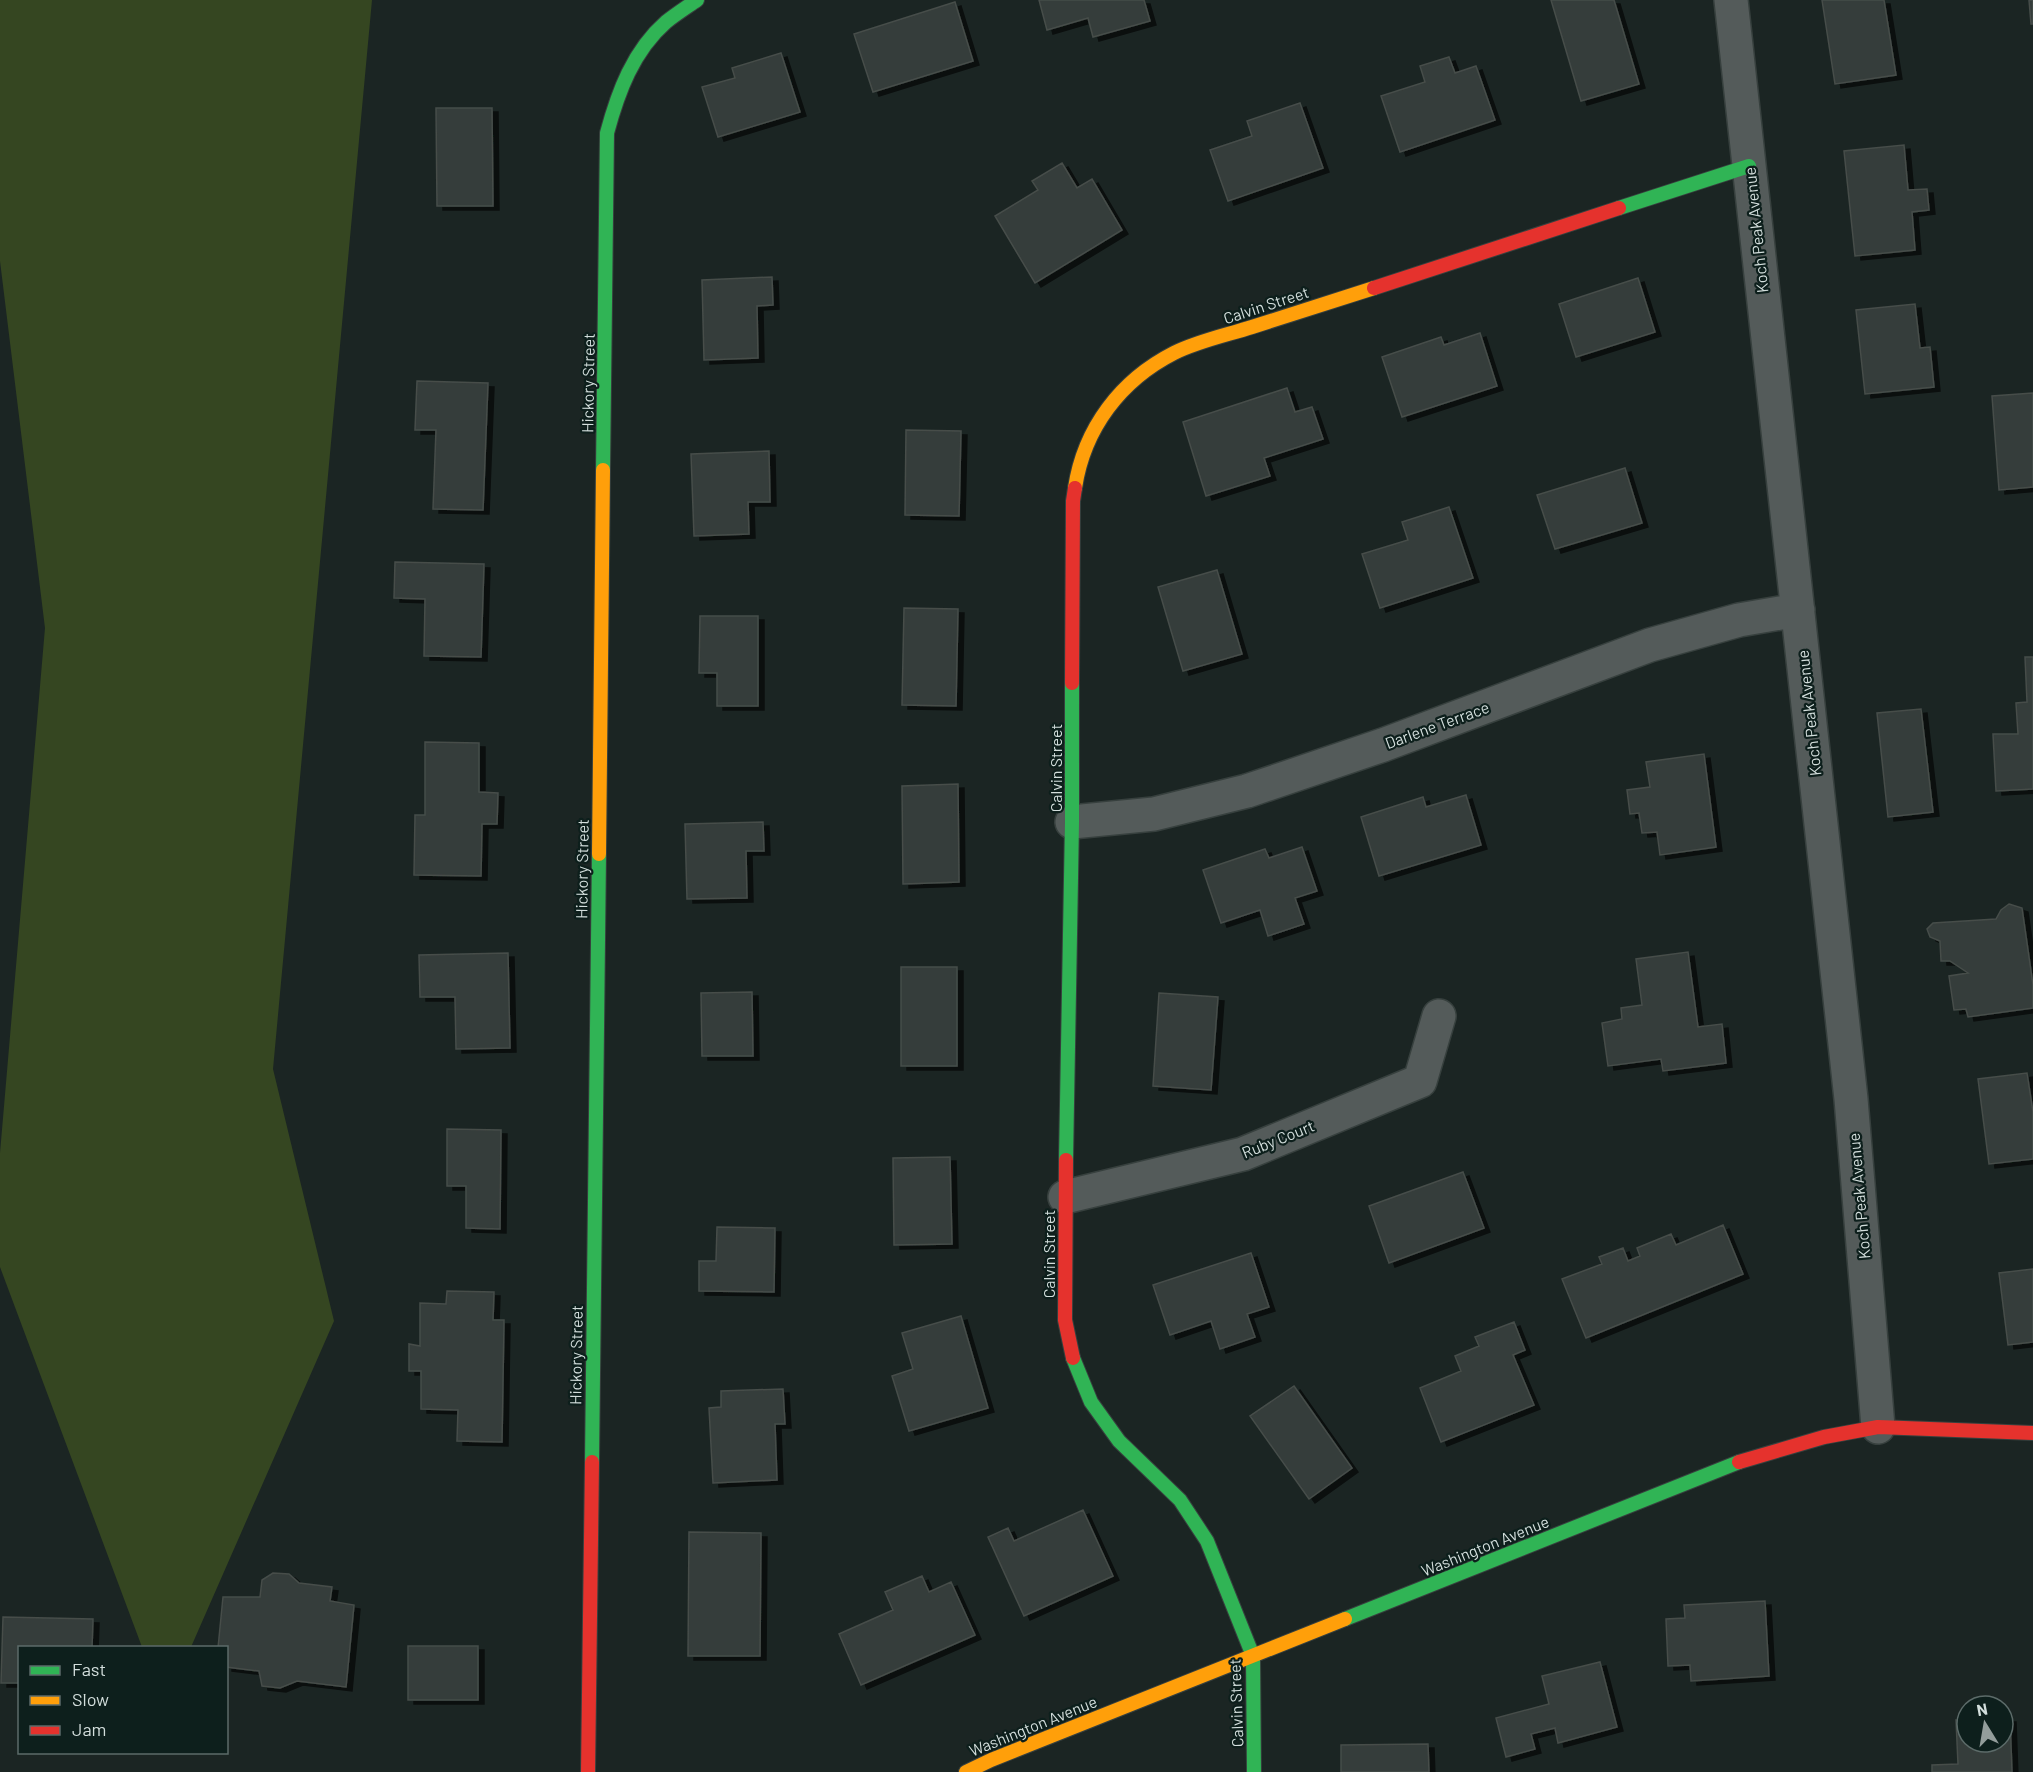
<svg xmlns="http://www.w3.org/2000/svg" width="2033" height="1772" font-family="Barlow,sans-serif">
  <defs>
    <filter id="shadow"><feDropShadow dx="6" dy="4" stdDeviation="0" flood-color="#0009"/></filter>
  </defs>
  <rect width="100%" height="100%" fill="#1b2523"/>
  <path fill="#354621" d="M0 0H372L273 1069 334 1321 191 1647H142L0 1267V1153L45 628 0 261Z"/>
  <path fill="#353c3a" stroke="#464d4a" stroke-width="1.5" filter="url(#shadow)" d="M1039 0H1144L1150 21 1093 37 1088 18 1047 30Z
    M1551 0H1614L1639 84 1581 101Z
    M1822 0H1884L1896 75 1835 84Z
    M2029 0H2033V24H2031Z
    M955 2 973 61 873 92 854 34Z
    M781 53 800 112 718 137 702 87 735 78 732 68Z
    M1449 57 1455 73 1476 66 1495 120 1400 152 1381 96 1425 82 1420 66Z
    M1300 103 1323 168 1228 201 1210 150 1252 136 1247 121Z
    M436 108H492L493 206H437Z
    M1904 145 1908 190 1927 189 1929 210 1912 212 1915 250 1855 256 1844 151Z
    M1062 163 1077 188 1092 179 1122 230 1035 283 995 216 1038 190 1032 181Z
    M772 277 773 305 757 306 758 358 704 360 702 280Z
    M1638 278 1655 332 1576 357 1559 304Z
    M1915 304 1920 348 1930 347 1934 387 1865 394 1856 310Z
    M1480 333 1497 386 1402 417 1382 357 1441 337 1444 345Z
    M417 381 488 383 483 510 433 509 436 430H415Z
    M1287 388 1295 412 1312 407 1323 439 1264 458 1270 476 1206 496 1183 422Z
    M2033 393V487L1999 490 1992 396Z
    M906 430 961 431 959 516 905 515Z
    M769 451 770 502H748L749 534 694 536 691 454Z
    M1625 468 1642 523 1555 549 1537 495Z
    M1449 507 1473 578 1380 608 1362 554 1408 540 1402 522Z
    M395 562 484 564 481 657 424 656 425 599 394 598Z
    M1217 570 1242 654 1183 671 1158 587Z
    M904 608 958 609 956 706 902 705Z
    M700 616H758V706H717V673H699Z
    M2025 657H2033V789L1996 791 1993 734H2018L2016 703 2027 702Z
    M1921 709 1933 812 1888 817 1877 713Z
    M425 742 479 743V792L498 793 497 824H482L481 876 414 875 415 815H425Z
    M1704 754 1716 847 1660 855 1657 832 1642 833 1639 813 1630 814 1627 790 1650 787 1646 762Z
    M958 784 959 882 903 884 902 786Z
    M1466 795 1481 845 1379 876 1361 817 1423 797 1426 807Z
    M763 822 764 851H746L747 898 687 899 685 824Z
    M1302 847 1317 891 1295 898 1304 924 1268 936 1260 910 1221 923 1203 870 1265 849 1269 858Z
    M2009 904 2022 908 2033 985V1008L1968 1017 1966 1009 1954 1010 1949 976 1968 973 1950 961H1941L1940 941 1930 937 1927 929 1933 923 1996 919 2001 910Z
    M1688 952 1698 1027 1722 1024 1726 1063 1663 1071 1661 1059 1608 1066 1602 1023 1622 1019 1621 1008 1642 1005 1636 959Z
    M508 953 510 1048 456 1049 455 997H420L419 955Z
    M901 967H957V1066H901Z
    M752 992 753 1056H702L701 993Z
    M1159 993 1218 997 1211 1090 1153 1086Z
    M2027 1073 2033 1112V1159L1989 1164 1978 1079Z
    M447 1129 501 1130 500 1229 466 1228V1186H447Z
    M950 1157 952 1244 894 1245 893 1158Z
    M1463 1172 1484 1228 1389 1263 1369 1206Z
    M1723 1225 1743 1274 1586 1338 1562 1279 1602 1264 1599 1257 1623 1248 1628 1261 1640 1256 1637 1248 1671 1234 1676 1245Z
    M717 1227 775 1228 774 1292 699 1291V1261H716Z
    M1251 1253 1269 1307 1247 1314 1255 1337 1220 1349 1211 1321 1170 1335 1153 1285Z
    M2033 1269V1342L2008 1345 1999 1273Z
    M447 1291 494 1292 493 1320H504L502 1442 457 1441 458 1410 421 1409V1371H409V1344L420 1346V1303L446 1304Z
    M961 1316 988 1408 909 1431 892 1376 913 1369 902 1333Z
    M1514 1322 1525 1350 1513 1355 1534 1405 1441 1442 1420 1388 1461 1371 1455 1356 1479 1346 1475 1337Z
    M1294 1386 1352 1468 1309 1499 1250 1416Z
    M783 1389 785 1424H775L777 1480 713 1483 709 1408 721 1407V1391Z
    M1083 1510 1113 1576 1024 1616 988 1537 1008 1528 1014 1541Z
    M689 1532 761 1533 760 1656H688Z
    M273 1573 289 1574 299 1583 332 1587 330 1601 354 1605 346 1687 297 1681 280 1688 262 1686 259 1671 226 1667V1648H218L223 1597H260L262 1580Z
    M922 1576 929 1592 951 1582 975 1635 861 1685 839 1634 893 1610 885 1592Z
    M1765 1601 1769 1676 1691 1681 1690 1665 1668 1666 1666 1619 1685 1618 1684 1605Z
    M3 1617 93 1619 92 1648H20V1683H1Z
    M408 1646H478V1700H408Z
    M1600 1662 1617 1727 1558 1743 1555 1728 1531 1734 1535 1749 1506 1757 1496 1718 1549 1704 1542 1676Z
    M2003 1718H2010L2012 1772H1932V1765L1958 1764 1956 1720H1967V1742H2003Z
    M1428 1744 1429 1772H1341V1745Z"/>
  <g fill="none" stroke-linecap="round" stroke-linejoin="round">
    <defs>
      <path id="street" d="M1731 0 1851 1099 1878 1427
        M1072 822 1154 814 1247 791 1383 745 1650 645 1739 620 1798 610
        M1065 1197 1243 1154 1420 1081 1439 1016"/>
      <path id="fast" d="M1619 208 1749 166
        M603 470 607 133C618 92 633 51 666 22 676 14 687 7 697 0
        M1066 1160 1072 822V683
        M1073 1358 1091 1402 1119 1441 1180 1500 1207 1541 1253 1656 1254 1772
        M592 1462 599 854
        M1345 1619 1739 1462"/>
      <path id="slow" d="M1075 488C1084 428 1121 380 1174 353 1198 341 1227 335 1252 327 1293 314 1334 301 1374 288
        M599 854 603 470
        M966 1772 991 1760 1345 1619"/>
      <path id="jam" d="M1374 288 1619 208
        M1072 683 1073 501 1075 488
        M1066 1160 1065 1320 1073 1358
        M1739 1462 1824 1437 1878 1427 2033 1433
        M588 1772 592 1462"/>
    </defs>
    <use href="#street" stroke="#37403e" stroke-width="36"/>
    <use href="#fast" stroke="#37403e" stroke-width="16"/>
    <use href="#slow" stroke="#37403e" stroke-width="16"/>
    <use href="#jam" stroke="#37403e" stroke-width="16"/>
    <use href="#street" stroke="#545b5a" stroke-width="33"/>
    <use href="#fast" stroke="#30b455" stroke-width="14"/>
    <use href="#slow" stroke="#ff9f0a" stroke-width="14"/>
    <use href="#jam" stroke="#e5322d" stroke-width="14"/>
  </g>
  <g text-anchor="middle" stroke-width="4.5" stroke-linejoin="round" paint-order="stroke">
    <g font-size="16" fill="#d3dedc" stroke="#0d1f1c">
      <text transform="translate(1756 230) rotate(-96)" y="6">Koch Peak Avenue</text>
      <text transform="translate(1266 305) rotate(-18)" y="6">Calvin Street</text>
      <text transform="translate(588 383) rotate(-89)" y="6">Hickory Street</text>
      <text transform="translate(1809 713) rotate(-96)" y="6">Koch Peak Avenue</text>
      <text transform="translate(1437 725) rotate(-20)" y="6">Darlene Terrace</text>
      <text transform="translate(1056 768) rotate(-90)" y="6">Calvin Street</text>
      <text transform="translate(582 869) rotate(-89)" y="6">Hickory Street</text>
      <text transform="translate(1278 1139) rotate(-22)" y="6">Ruby Court</text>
      <text transform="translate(1859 1196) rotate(-95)" y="6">Koch Peak Avenue</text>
      <text transform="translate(1049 1254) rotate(-90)" y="6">Calvin Street</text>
      <text transform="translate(576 1355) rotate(-89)" y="6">Hickory Street</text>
      <text transform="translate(1485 1546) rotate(-22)" y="6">Washington Avenue</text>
      <text transform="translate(1236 1703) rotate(-92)" y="6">Calvin Street</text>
      <text transform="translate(1033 1726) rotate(-22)" y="6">Washington Avenue</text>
    </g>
  </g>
  <rect x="18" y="1646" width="210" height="108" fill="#0d1f1c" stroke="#5c6b69" stroke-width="1.5"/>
  <rect x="30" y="1666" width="30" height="9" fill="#30b455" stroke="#5c6b69" stroke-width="1.5"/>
  <text x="72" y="1676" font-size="18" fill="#d3dedc">Fast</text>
  <rect x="30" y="1696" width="30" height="9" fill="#ff9f0a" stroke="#5c6b69" stroke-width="1.5"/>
  <text x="72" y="1706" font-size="18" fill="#d3dedc">Slow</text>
  <rect x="30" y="1726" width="30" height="9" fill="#e5322d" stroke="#5c6b69" stroke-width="1.5"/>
  <text x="72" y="1736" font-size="18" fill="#d3dedc">Jam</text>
  <g transform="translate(1985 1724) rotate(349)"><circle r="28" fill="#0d1f1c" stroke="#5c6b69" stroke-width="1.5"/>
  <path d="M0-4.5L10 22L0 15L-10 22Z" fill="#939d9b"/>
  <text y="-9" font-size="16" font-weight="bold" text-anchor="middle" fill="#d3dedc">N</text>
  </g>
</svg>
